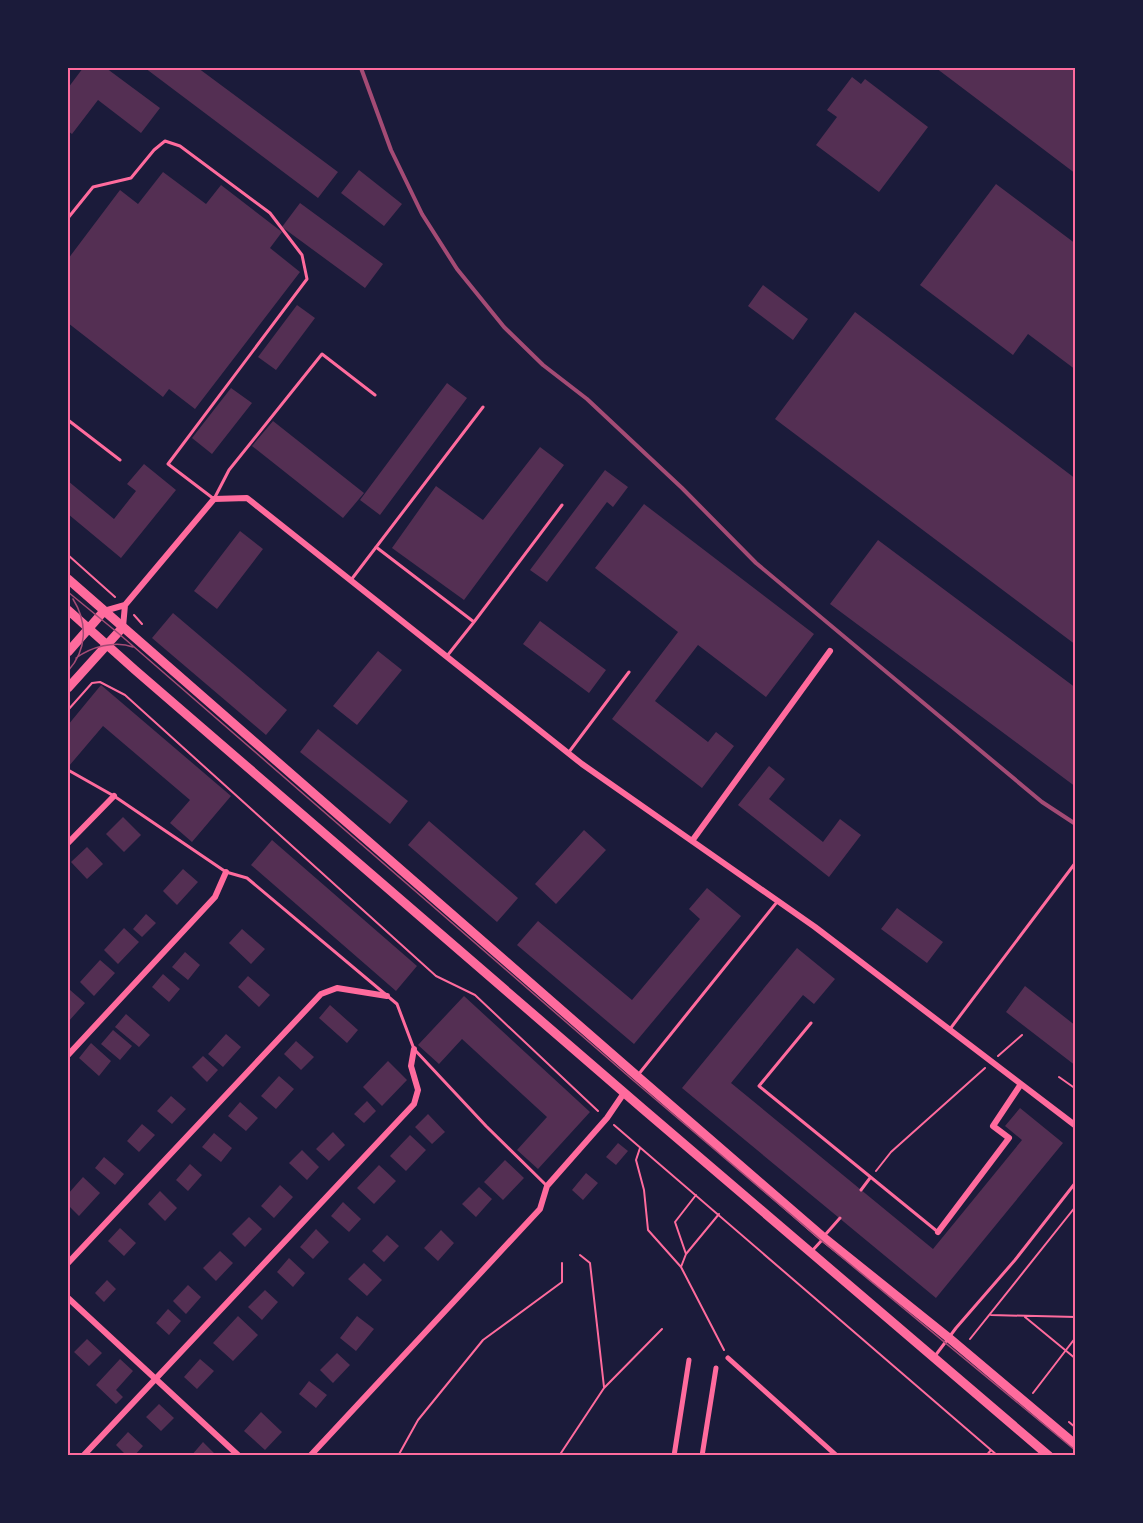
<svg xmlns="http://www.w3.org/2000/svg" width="1143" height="1523" font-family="'DM Sans',sans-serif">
  <rect width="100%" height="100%" fill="#1b1b3a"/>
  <path fill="#542f53" d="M83 68H106L160 108 141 133 98 100 72 134 68 131V88Z
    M145 68H198L338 172 318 198Z
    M936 68H1076V174Z
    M852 77 861 84 865 79 928 127 879 192 816 145 837 117 827 110Z
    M359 170 402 204 384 226 341 193Z
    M163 172 206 204 221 185 282 232 270 248 300 272 195 409 169 389 163 397 68 323V259L120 190 138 204Z
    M996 184 1076 244V370L1028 334 1013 355 920 285Z
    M300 203 383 264 365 288 282 227Z
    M763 285 808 319 793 340 748 306Z
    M297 305 315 318 276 370 258 357Z
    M855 312 1076 479V645L775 419Z
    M447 383 467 398 380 515 360 500Z
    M231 388 252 403 212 454 192 438Z
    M273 421 364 493 343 518 252 446Z
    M540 447 564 465 464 600 392 548 436 486 483 520Z
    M144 464 176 490 121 558 68 514V481L114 519 136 491 127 484Z
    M605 470 628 487 613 507 607 502 547 582 530 570Z
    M644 504 814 634 766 697 698 645 655 701 708 742 716 732 734 746 702 788 612 719 678 632 595 568Z
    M240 531 263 549 217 609 194 591Z
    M878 540 1076 688V787L830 604Z
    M173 613 287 710 266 735 152 638Z
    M540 621 606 670 589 693 523 644Z
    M378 651 402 670 357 725 333 706Z
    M101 685 231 796 192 842 170 823 190 800 103 726 69 766 68 765V725Z
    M318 729 408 801 390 824 300 752Z
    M769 766 785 779 769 799 823 842 840 819 861 835 829 877 738 805Z
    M123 817 141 835 124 852 106 834Z
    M429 821 518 898 497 922 408 845Z
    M584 830 606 850 556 904 535 884Z
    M272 840 417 966 396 991 251 865Z
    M87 847 103 864 87 879 71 862Z
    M183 869 198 882 177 905 163 891Z
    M707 888 741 916 634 1044 517 945 538 921 632 1000 700 919 689 909Z
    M897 908 943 942 927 963 881 929Z
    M146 914 156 923 142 937 133 929Z
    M124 928 139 942 118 964 104 950Z
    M242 929 265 949 251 964 229 943Z
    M797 948 835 979 814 1004 803 995 731 1083 933 1249 1022 1140 1005 1126 1020 1108 1063 1143 936 1298 682 1088Z
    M185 952 200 965 188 980 172 967Z
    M100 960 115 973 94 996 80 982Z
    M163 974 180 989 169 1002 152 987Z
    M248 976 270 995 259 1007 238 987Z
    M1025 986 1076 1026V1066L1006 1012Z
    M70 990 85 1003 68 1022V993Z
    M464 996 590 1112 538 1169 517 1150 547 1117 462 1039 439 1064 418 1045Z
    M330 1005 358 1030 347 1043 319 1018Z
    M126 1014 150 1035 139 1047 115 1027Z
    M113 1030 132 1046 120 1060 101 1044Z
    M226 1034 241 1047 223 1067 208 1054Z
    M296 1041 314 1057 301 1070 284 1054Z
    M91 1043 111 1061 99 1076 79 1058Z
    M203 1056 218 1070 207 1082 192 1067Z
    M388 1061 407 1080 382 1106 363 1087Z
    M279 1076 294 1089 276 1109 261 1096Z
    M171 1096 186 1109 172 1124 157 1111Z
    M367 1101 376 1111 364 1123 354 1114Z
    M240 1102 258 1118 246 1131 228 1116Z
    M428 1114 445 1132 432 1144 415 1127Z
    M142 1124 155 1135 139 1152 127 1141Z
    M333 1132 345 1145 329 1161 316 1149Z
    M214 1133 232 1148 221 1162 202 1147Z
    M410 1135 426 1150 406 1171 390 1156Z
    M618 1143 628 1151 616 1165 606 1157Z
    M302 1150 319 1167 307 1180 289 1163Z
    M104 1157 124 1174 115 1185 95 1168Z
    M505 1160 524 1178 503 1200 484 1182Z
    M190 1164 202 1175 188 1191 176 1180Z
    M379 1165 396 1181 374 1204 357 1188Z
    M586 1173 598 1183 583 1200 572 1190Z
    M83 1177 100 1193 79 1216 68 1205V1194Z
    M280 1185 293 1197 274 1218 261 1206Z
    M479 1187 492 1199 476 1217 462 1204Z
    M160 1191 177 1208 165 1221 148 1204Z
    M343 1202 361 1219 349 1232 331 1216Z
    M249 1217 262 1229 245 1247 232 1234Z
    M120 1228 136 1243 124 1256 108 1241Z
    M316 1229 329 1242 313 1259 300 1247Z
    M441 1230 454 1243 438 1261 424 1248Z
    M387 1235 399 1246 384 1262 372 1251Z
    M220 1251 233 1263 216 1281 203 1268Z
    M289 1258 305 1273 293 1287 277 1272Z
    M364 1263 382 1280 367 1296 348 1279Z
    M107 1280 116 1289 104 1302 95 1293Z
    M188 1285 201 1297 186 1314 173 1301Z
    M265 1290 278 1302 262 1320 248 1307Z
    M168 1309 181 1321 169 1335 156 1323Z
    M238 1316 258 1335 233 1361 213 1343Z
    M357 1316 374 1329 356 1351 340 1338Z
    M87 1339 102 1353 89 1366 74 1352Z
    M337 1353 350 1365 333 1383 320 1370Z
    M120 1359 133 1371 116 1390 123 1397 116 1404 96 1385Z
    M200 1359 214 1371 197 1389 184 1377Z
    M309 1381 327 1395 316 1408 299 1394Z
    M159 1404 174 1418 161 1431 146 1417Z
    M261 1412 282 1432 265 1450 244 1431Z
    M128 1432 143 1446 134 1456H127L116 1445Z
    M203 1442 217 1456H191Z"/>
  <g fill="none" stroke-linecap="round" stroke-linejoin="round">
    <path stroke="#ff6b9d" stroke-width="2" d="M68 555 115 597
      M134 615 142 624
      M68 710 92 683 100 682 125 695 436 976 475 995 598 1111
      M998 1056 1022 1035
      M1059 1077 1076 1089
      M614 1125 998 1456
      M640 1148 636 1160 644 1190 648 1230 681 1267
      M876 1171 891 1152 985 1068
      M719 1214 686 1254 681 1267 724 1350
      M686 1254 675 1222 696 1195
      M580 1255 590 1263 604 1387
      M991 1315 1076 1317
      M1025 1317 1076 1359
      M970 1339 1076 1206
      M1033 1393 1076 1337
      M1069 1422 1076 1428
      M398 1456 418 1420 483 1340 562 1282V1263
      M559 1456 604 1388 662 1329
      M986 1456 991 1450"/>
    <path stroke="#ff6b9d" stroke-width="3" d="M68 218 93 187 131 178 154 150 165 141 180 146 270 213 302 255 307 279 168 464 214 499 229 470 322 354 375 395
      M68 420 120 460
      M376 547 474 622 562 505
      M351 580 483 407
      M447 656 474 622
      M569 752 629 672
      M68 770 114 796 226 872 247 878 397 1004 414 1049 486 1126 546 1185
      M811 1023 759 1086 938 1232
      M950 1029 1076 862
      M638 1075 777 902
      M861 1190 870 1178
      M825 1235 840 1218
      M812 1251 822 1240
      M935 1356 956 1328 1015 1260 1076 1182"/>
    <path stroke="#ff6b9d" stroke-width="5" d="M728 1358 837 1456
      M674 1456 689 1360
      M702 1456 716 1368"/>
    <path stroke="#ff6b9d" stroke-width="6" d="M104 611 125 605 214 499 247 498 582 764 815 927 1076 1126
      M123 627 125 605
      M692 841 830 651
      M68 843 114 796
      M68 1055 215 897 226 872
      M938 1232 1009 1138 993 1126 1021 1084
      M68 1263 321 994 337 988 387 996
      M68 1298 239 1456
      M83 1456 414 1104 418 1090 411 1066 414 1049
      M310 1456 540 1209 547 1186 607 1118 624 1093"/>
    <path stroke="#ff6b9d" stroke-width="9" d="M68 579 637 1076 823 1237 949 1338 1076 1445
      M68 610 135 670 643 1109 1049 1456
      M68 652 104 611
      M68 688 123 627"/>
    <path stroke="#a44b75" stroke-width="1.5" d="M68 592 118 633 634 1081 821 1240 1076 1451
      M76 658C91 647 115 640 133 647
      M68 671C87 650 88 623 73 599"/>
    <path stroke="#a44b75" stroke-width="4" d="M361 68 391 150 422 214 457 269 504 327 543 365 587 399 682 488 756 563 1042 802 1074 823"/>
  </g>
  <rect width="1143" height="1523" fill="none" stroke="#1b1b3a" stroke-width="138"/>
  <rect x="69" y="69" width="1005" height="1385" fill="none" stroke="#ff6b9d" stroke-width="2"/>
</svg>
